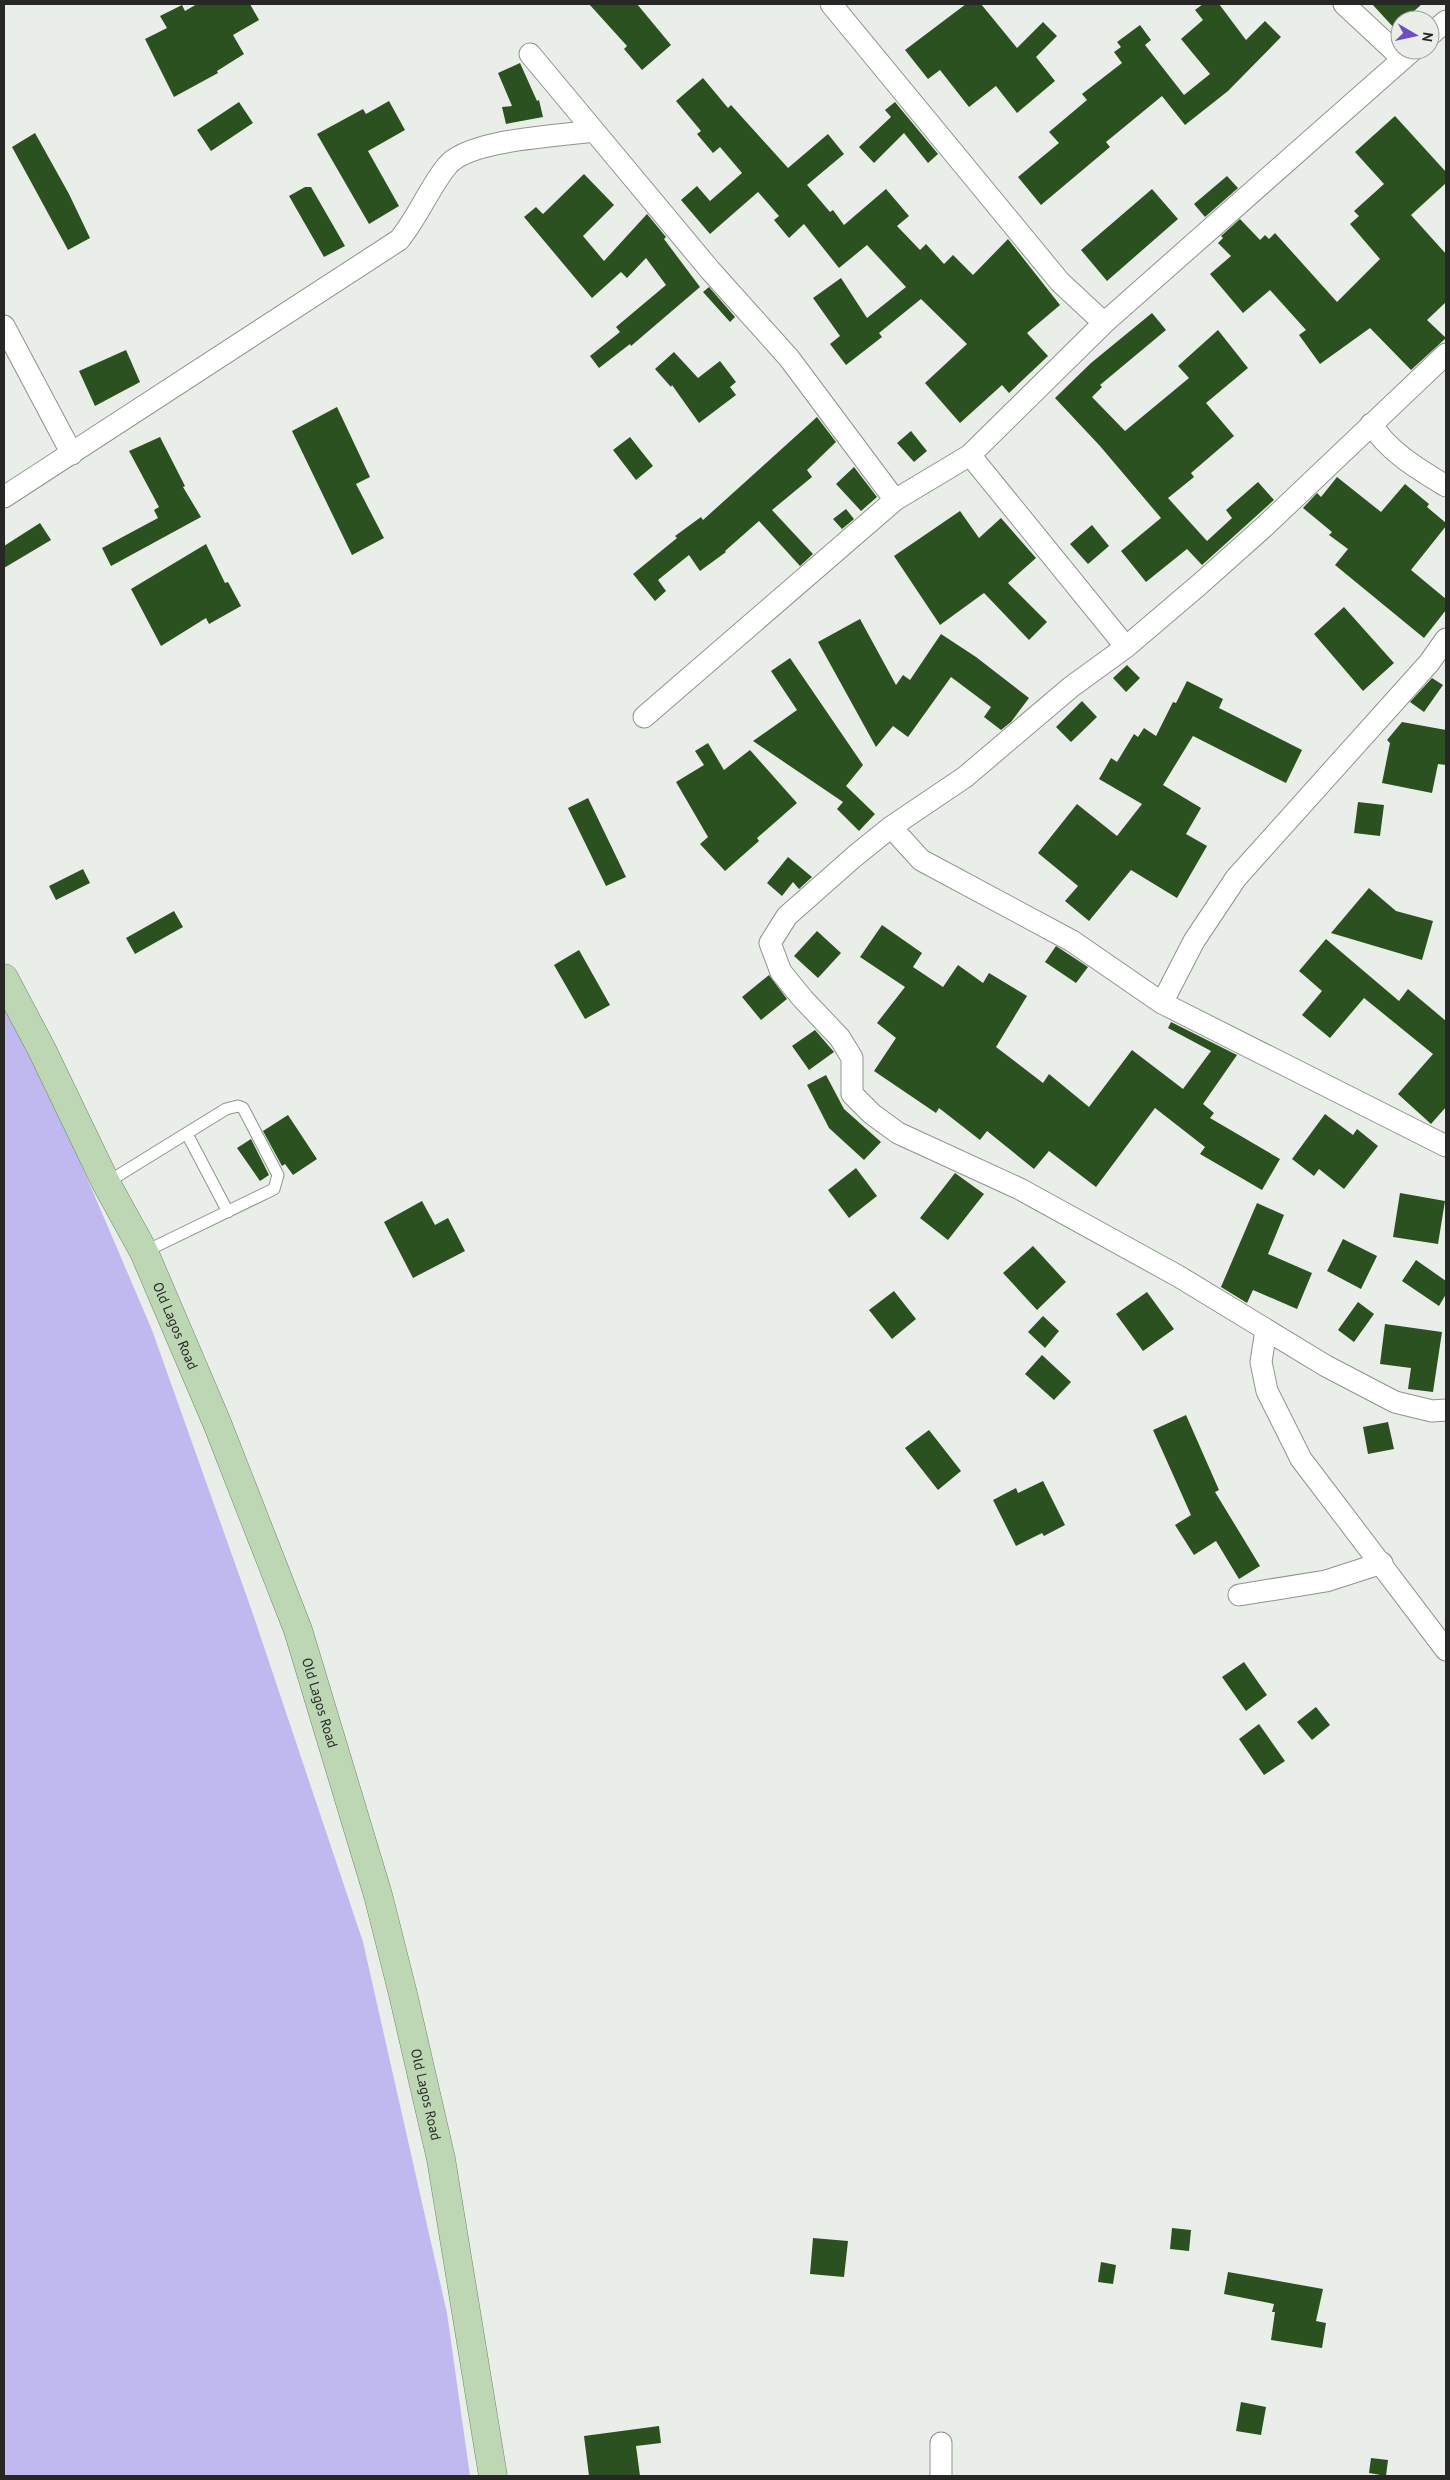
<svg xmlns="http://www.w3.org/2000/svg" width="1450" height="2480" font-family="'PT Sans',sans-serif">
  <rect width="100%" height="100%" fill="#eaeee8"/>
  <path fill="#c0b9ef" d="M4 1003 35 1056 152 1330 253 1614 363 1942 447 2313 470 2476H4Z"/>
  <path fill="#2c5120" d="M197 4H250L259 20 233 35 244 54 217 71 218 73 174 97 145 39 167 28 160 16 182 5 185 11Z
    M589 4H637L671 45 642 70 624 49 627 46Z
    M966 4H981L1017 48 1043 22 1057 36 1036 57 1055 81 1017 113 996 86 969 107 940 70 928 79 905 50Z
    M1203 4H1219L1246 40 1265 21 1281 37 1228 91 1185 125 1162 96 1106 142 1110 147 1041 205 1018 177 1059 143 1049 132 1087 100 1082 94 1122 63 1114 52 1121 47 1117 42 1140 25 1151 40 1145 45 1184 95 1210 74 1181 39 1203 20 1195 10Z
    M1372 4H1422L1404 20H1400V24L1395 29Z
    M520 63 537 101 539 100 543 117 506 124 502 107 512 106 498 73Z
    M703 78 728 108 731 105 788 168 828 134 844 154 807 185 830 212 833 210 844 225 886 189 909 216 897 226 920 250 926 244 944 264 953 255 973 275 1008 239 1060 305 1027 333 1048 356 1009 393 1002 385 960 423 925 383 967 344 921 299 879 333 882 337 846 365 830 344 840 336 813 298 841 278 867 318 906 287 867 245 839 268 804 224 789 238 774 220 779 216 758 192 710 234 681 200 697 186 710 201 742 173 720 147 713 153 697 134 701 131 676 101Z
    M389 101 405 130 368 151 399 206 369 224 317 134 363 109 366 114Z
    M239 102 253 123 211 151 197 130Z
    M895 102 938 154 928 163 904 133 874 163 859 147 891 117 885 110Z
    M1395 116 1446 172V183L1411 215 1446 254V302L1427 320 1446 338 1411 370 1370 328 1320 364 1299 335 1306 330 1270 290 1243 313 1210 274 1231 256 1218 243 1223 238 1221 236 1240 219 1260 240 1265 235 1269 239 1275 233 1337 302 1380 259 1350 224 1359 216 1354 211 1384 184 1355 152Z
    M35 133 69 194 90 238 68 250 12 147Z
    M584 174 614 205 583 236 604 261 647 214 666 237 664 239 700 287 631 346 630 344 599 368 590 356 620 332 616 327 666 285 646 258 627 278 621 272 592 298 524 217 536 207 543 214Z
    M1227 176 1238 188 1205 217 1194 204Z
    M305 187H311L345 246 324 257 289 196Z
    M1152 189 1178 219 1107 281 1081 250Z
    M709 287 735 317 730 322 703 292Z
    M1152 313 1166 330 1100 385 1102 387 1092 397 1125 431 1189 378 1178 366 1218 330 1248 368 1206 403 1234 436 1191 473 1194 477 1168 498 1207 541 1232 518 1226 510 1258 482 1274 500 1202 565 1187 549 1146 582 1121 551 1161 518 1100 446 1055 398 1091 363Z
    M126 350 140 382 95 406 79 371Z
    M674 352 698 378 720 361 736 382 730 387 736 395 699 423 672 385 671 387 655 369Z
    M337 407 370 477 356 484 384 538 352 555 292 431Z
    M817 417 836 442 807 470 812 477 772 510 813 554 800 566 759 521 725 551 726 552 700 571 689 555 658 580 666 591 655 601 633 574 677 538 675 536 701 517 703 520Z
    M911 431 927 451 914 462 897 443Z
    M160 437 185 486 183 487 201 517 111 566 102 548 158 518 154 510 159 507 129 451Z
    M630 437 653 466 636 480 613 450Z
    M854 467 877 497 861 511 836 484Z
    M1337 477 1381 512 1405 484 1429 504 1427 507 1446 523V526L1411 570 1446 599V610L1424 638 1335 565 1348 549 1329 535 1332 532 1303 508 1317 493 1321 497Z
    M846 509 854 519 842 529 833 519Z
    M960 511 979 538 1001 518 1036 558 1008 583 1047 622 1029 640 984 593 940 625 894 556Z
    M40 523 51 540 4 568V546Z
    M1092 525 1109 546 1088 564 1070 544Z
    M206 544 225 583 228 582 241 606 209 624 206 618 161 646 131 589Z
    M1344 607 1394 663 1363 691 1314 634Z
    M860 619 896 685 903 675 910 680 941 634 976 657 1029 698 1011 722 1001 730 984 717 991 707 951 677 908 737 893 726 876 747 818 642Z
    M790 658 863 765 846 786 875 814 859 831 837 809 843 802 753 741 797 710 771 671Z
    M1127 665 1140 678 1126 692 1113 678Z
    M1432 678 1443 685 1424 712 1410 702Z
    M1187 681 1223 699 1219 708 1302 750 1286 783 1193 736 1163 785 1201 808 1186 834 1207 846 1177 898 1131 870 1089 921 1065 901 1078 886 1038 853 1077 804 1117 836 1142 804 1099 779 1111 758 1117 762 1134 734 1138 737 1144 728 1156 736 1173 702 1176 703Z
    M1082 701 1097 717 1071 742 1056 727Z
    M1402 722 1446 730V765L1438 764 1432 793 1382 783 1390 743 1387 740Z
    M708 743 724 770 750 750 797 803 757 838 759 841 725 871 700 844 708 837 676 782 704 765 695 751Z
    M588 798 626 877 606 886 568 808Z
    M1358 802 1384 805 1380 836 1354 833Z
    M788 857 812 877 799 889 793 882 782 896 767 883Z
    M83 869 90 883 56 900 49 886Z
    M1369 888 1396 911 1433 921 1422 960 1331 933Z
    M174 911 183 927 135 954 126 938Z
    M882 925 922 953 913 967 943 987 958 965 983 983 989 973 1027 996 996 1047 1043 1083 1049 1074 1089 1107 1132 1050 1183 1089 1211 1051 1168 1028 1171 1022 1237 1055 1203 1104 1214 1113 1210 1118 1280 1159 1262 1190 1200 1154 1205 1147 1155 1108 1096 1187 1049 1151 1034 1169 987 1131 980 1140 939 1108 936 1113 874 1071 896 1038 877 1023 905 987 860 957Z
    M817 931 841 953 818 978 794 956Z
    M1326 939 1399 1001 1408 989 1446 1021V1107L1431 1124 1398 1094 1433 1054 1364 998 1330 1038 1302 1015 1322 991 1299 971Z
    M1056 946 1088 967 1076 983 1045 962Z
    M579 950 610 1005 585 1019 554 965Z
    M769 975 787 999 761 1020 742 997Z
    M815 1030 834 1052 809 1070 792 1046Z
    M826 1075 844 1109 881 1142 864 1160 829 1128 807 1085Z
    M1325 1114 1353 1135 1357 1129 1378 1146 1344 1189 1319 1169 1314 1176 1292 1159Z
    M288 1115 317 1159 293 1175 285 1164 282 1166 263 1131Z
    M251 1139 269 1175 260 1181 237 1148Z
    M856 1168 877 1196 849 1218 828 1190Z
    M955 1173 984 1194 948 1240 920 1218Z
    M1400 1193 1445 1201 1438 1244 1393 1237Z
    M422 1201 435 1225 448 1218 465 1251 413 1278 384 1222Z
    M1257 1203 1284 1215 1268 1254 1312 1273 1297 1309 1253 1290 1247 1303 1221 1287Z
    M1343 1239 1377 1256 1361 1289 1327 1271Z
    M1033 1246 1066 1282 1037 1310 1003 1273Z
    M1416 1260 1446 1281V1294L1439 1306 1402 1281Z
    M894 1291 916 1319 892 1339 869 1310Z
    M1147 1292 1174 1329 1143 1351 1116 1314Z
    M1358 1302 1374 1314 1354 1342 1338 1330Z
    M1043 1316 1059 1331 1045 1348 1028 1332Z
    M1385 1324 1442 1332 1433 1392 1408 1389 1411 1368 1380 1364Z
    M1042 1355 1071 1382 1054 1400 1025 1374Z
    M1186 1415 1219 1490 1215 1492 1260 1566 1239 1579 1216 1541 1194 1555 1175 1525 1191 1515 1153 1430Z
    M1388 1422 1394 1449 1368 1454 1363 1427Z
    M929 1430 961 1471 938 1490 905 1448Z
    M1043 1481 1065 1525 1044 1536 1042 1533 1016 1546 993 1500 1016 1488 1018 1493Z
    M1244 1662 1267 1695 1246 1711 1222 1677Z
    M1316 1707 1330 1725 1312 1740 1297 1722Z
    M1259 1724 1285 1761 1264 1775 1239 1739Z
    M1172 2228 1191 2230 1189 2251 1170 2249Z
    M813 2238 848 2241 844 2277 810 2274Z
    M1101 2262 1116 2265 1113 2284 1098 2282Z
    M1228 2272 1323 2289 1316 2321 1326 2323 1322 2348 1271 2340 1275 2312H1272L1274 2304 1224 2294Z
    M1241 2402 1266 2407 1261 2435 1236 2431Z
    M659 2426 661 2443 636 2446 640 2476H589L584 2436Z
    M1371 2458 1388 2460 1386 2476 1369 2473Z"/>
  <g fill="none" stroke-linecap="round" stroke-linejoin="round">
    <defs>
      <path id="service" d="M187 1134 228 1212
        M106 1183 226 1109 238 1106 243 1108 278 1175 274 1189 144 1252"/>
      <path id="minor" d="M831 4 1060 282 1104 323
        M1344 4 1403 59
        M1430 35 1446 21
        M530 54 710 270 789 358 895 500
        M4 326 72 454
        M1446 354 1265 526 1200 584 1126 647 1071 687 965 777 891 827 855 856 787 916 770 943 781 972 803 999 840 1038 852 1058V1094L872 1114 898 1133 1020 1189 1178 1276 1326 1366 1395 1402 1432 1411 1446 1410
        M1371 424C1389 452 1418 469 1446 486
        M970 455 1126 647
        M4 497 399 240C418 217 429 188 447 166 468 139 560 136 594 131
        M644 717 895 500 970 455 1104 323 1413 50
        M891 827 921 860 1072 941 1162 1003 1446 1146
        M1162 1003 1194 941 1236 878 1429 663 1446 639
        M1266 1330 1261 1362 1267 1391 1301 1459 1446 1650
        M1239 1595 1326 1581 1382 1563
        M941 2476V2443"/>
      <g id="primary">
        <path id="s1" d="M4 978 42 1050 106 1183 144 1252 217 1423 298 1630 378 1895 403 1994 441 2159 493 2476"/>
      </g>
    </defs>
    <use href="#service" stroke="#8f938e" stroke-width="13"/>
    <use href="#minor" stroke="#8f938e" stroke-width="23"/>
    <use href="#primary" stroke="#6c8962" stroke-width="29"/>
    <use href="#service" stroke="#fff" stroke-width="11"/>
    <use href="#minor" stroke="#fff" stroke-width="21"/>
    <use href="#primary" stroke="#bdd7b5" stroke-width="28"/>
  </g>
  <g text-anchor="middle" stroke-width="5" stroke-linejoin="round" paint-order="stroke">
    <g font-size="14" fill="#272826" stroke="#eaeee8">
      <text dy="5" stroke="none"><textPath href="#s1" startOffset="388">Old Lagos Road</textPath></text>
      <text dy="5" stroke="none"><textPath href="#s1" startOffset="792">Old Lagos Road</textPath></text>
      <text dy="5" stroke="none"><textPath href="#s1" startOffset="1198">Old Lagos Road</textPath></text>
    </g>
  </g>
  <rect width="1450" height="2480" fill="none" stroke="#272826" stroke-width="10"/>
  <g transform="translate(1415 35) rotate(99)"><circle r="24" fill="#eaeee8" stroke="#9c9f9a"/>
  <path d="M0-4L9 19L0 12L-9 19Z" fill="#6e4ec7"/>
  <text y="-8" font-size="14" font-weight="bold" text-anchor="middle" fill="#272826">N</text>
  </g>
</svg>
